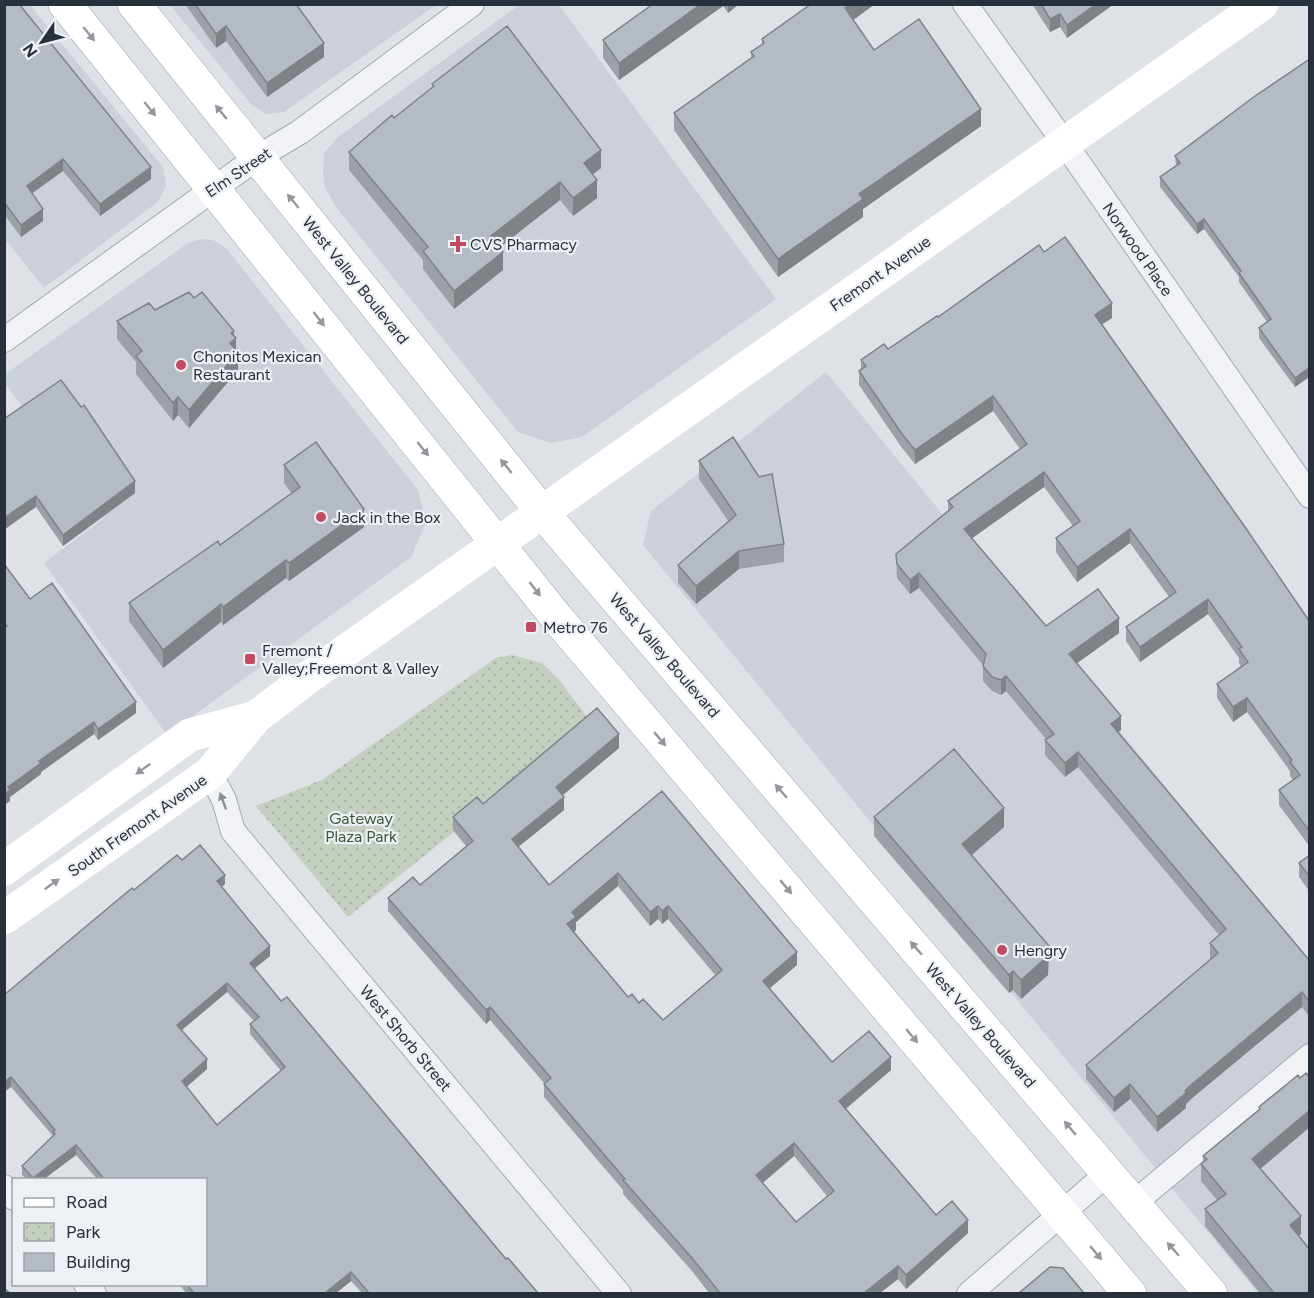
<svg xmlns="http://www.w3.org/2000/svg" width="1314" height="1298" font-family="Figtree,sans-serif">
  <defs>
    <pattern id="park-dots" width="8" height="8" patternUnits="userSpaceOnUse" patternTransform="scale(1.5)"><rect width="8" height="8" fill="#c4cfbf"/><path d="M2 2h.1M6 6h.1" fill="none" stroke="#a8b2a5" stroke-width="1.8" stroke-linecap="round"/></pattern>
  </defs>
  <rect width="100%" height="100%" fill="#dee1e6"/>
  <path fill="#ccd0d8" d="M4 5H30L163 167 166 186 159 201 44 288 5 239Z
    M170 5H436L284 112 266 114 252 105Z
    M519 5H559L776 299 582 437 551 443 518 432 336 207 325 187 323 174 324 153 338 137Z
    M200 239 213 240 226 248 418 490 426 523 411 557 167 735 44 563 104 518 5 383 4 375 188 243Z
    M826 372 1309 962V1293H1258L643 545 651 511Z"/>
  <path fill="url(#park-dots)" d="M512 655 542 663 560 681 591 722 348 917 256 806 322 780 496 658Z"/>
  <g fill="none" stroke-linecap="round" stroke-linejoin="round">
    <defs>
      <path id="minor" d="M965 4 1066 145 1310 496
        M4 340 258 157 300 132 472 4
        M210 773 224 800 233 831 619 1294
        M4 1187 14 1198
        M1134 1203 1310 1056
        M86 1284 94 1294
        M969 1294 1108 1173"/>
      <path id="primary" d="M65 4 557 618 1130 1294
        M134 4 542 512 1211 1294"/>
    </defs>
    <use href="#minor" stroke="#a4a8b0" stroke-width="26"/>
    <use href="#primary" stroke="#9ea6b1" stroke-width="34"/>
    <use href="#minor" stroke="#f0f2f5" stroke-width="24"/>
    <path stroke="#fff" stroke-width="33" d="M4 869 190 735 256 717
      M4 918 210 773 256 717 310 676 1262 4"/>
    <use href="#primary" stroke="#fff" stroke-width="33"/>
  </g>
  <path fill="#9ca1a7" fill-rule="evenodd" d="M4 4 151 179 100 216 63 171 32 193 43 221 21 237 4 214Z
    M185 4H296L324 57 267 97 226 41 216 48Z
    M653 4H739L728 13 723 6 619 80 603 58V40Z
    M805 4H875L853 20 874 50 981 126 863 209V217L778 277 674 130V113L751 59V52L762 45V39L807 7Z
    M1032 4H1114L1067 38 1060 27 1050 32Z
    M1310 59V378L1309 377 1295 387 1259 338V328L1267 322 1239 282V277L1204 229 1197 234 1160 187V177L1176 166 1175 156Z
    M432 84 601 168 593 174 597 198 573 216 560 200 500 247 503 270 454 309 423 269V260L349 170V152L432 88Z
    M1044 252 1112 318 1102 324 1310 622V847L1279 805V790L1293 780 1290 776V771L1247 712 1233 722 1217 698V684L1241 666 1239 663V658L1208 614 1140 662 1126 641V627L1169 597 1130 543 1077 582 1056 552V538L1073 526 1044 487 972 538 1046 626 1119 633 1077 663 1121 730 1118 732 1310 961V1017L1302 1007 1191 1099 1186 1104V1108L1157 1132 1130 1099 1114 1112 1086 1079V1065L1211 959 1210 958V943L1219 935 1078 767 1065 777 1045 755V740L1046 739 1006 691 1001 695 992 691 983 681V665L919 588 910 594 897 578 896 554 948 511V501L1020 449 993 411 915 464 902 448 859 385V371L861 369V360L888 349Z
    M194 298 234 336 238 370 189 428 178 415 173 421 136 374V362L117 339V321Z
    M4 419 135 493 63 546 36 507Z
    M699 461 784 544V562L739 569 696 604 678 583V565L729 522 699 479Z
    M284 465 364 527 289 581 286 578 223 625 221 622 163 668 129 621V603L220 545 292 494 284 483Z
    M4 564 30 599 136 713 98 740 94 734 41 772V774L10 797V801L4 805Z
    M619 748 562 795 564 810 518 847 549 885 662 791 797 965 770 988 832 1062 891 1070 846 1109 936 1215 968 1233 906 1289 898 1279 880 1293H709L692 1271 623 1194V1190L544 1097V1083L490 1020 486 1024 388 911V898L420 885 466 846 453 830V817ZM618 886 650 926 658 919 662 924 668 919 716 976 663 1020 639 1003 628 997 574 932 576 930V922ZM794 1156 827 1196 796 1222 763 1183Z
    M874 817 1004 827 972 855 1049 946 1048 975 1021 999 1013 990 1009 993 874 836Z
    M1310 855V892L1299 877V863Z
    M182 860 225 884 221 887 270 956 255 968 281 1001 506 1259 538 1293H362L351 1281 336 1293H186L179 1284H206V1179H97L76 1155 44 1179H26L22 1175V1166L53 1136 11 1087 4 995 134 890ZM227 992 254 1021 250 1024V1034L281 1071 217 1125 186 1087 207 1069 182 1030Z
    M1300 1078 1260 1169 1301 1234 1298 1236 1310 1293H1260L1205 1226V1209L1217 1200 1201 1181V1164L1203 1162V1156L1259 1110V1107Z"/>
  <path fill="#7f8388" d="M701 4H723V6L619 80V63Z
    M728 4H739L728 13Z
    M851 4H875L845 26V8Z
    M1096 4H1114L1067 38V25Z
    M1060 14V27L1050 32V19Z
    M226 26V41L216 48V34Z
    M324 43V57L267 97V83Z
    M981 109V126L863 209V217L778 277V259L859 194Z
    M601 150V168L584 181V163Z
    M63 159V171L27 197V186Z
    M151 167V179L100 216V204Z
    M597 180V198L573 216V198Z
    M560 182V200L491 254V236Z
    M43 209V221L21 237V225Z
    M1204 219V229L1197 234V224Z
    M503 252V270L454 309V291Z
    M1112 303V318L1095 329V315Z
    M234 331V340L236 338V354L238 352V370L189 428V410L231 333Z
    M1309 368V377L1295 387V378Z
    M993 396V411L915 464V450Z
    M178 397V415L173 421V403Z
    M1044 472V487L964 544V529Z
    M135 481V493L63 546V535Z
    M36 496V507L4 530V518Z
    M364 509V527L289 581V563Z
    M1130 529V543L1077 582V567Z
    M739 551V569L696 604V586Z
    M286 560V578L223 625V607Z
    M919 573V588L910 594V580Z
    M1208 599V614L1140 662V647Z
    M221 604V622L163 668V650Z
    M1119 618V633L1069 669V654Z
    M1006 676V691L1001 695V680Z
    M1247 698V712L1233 722V707Z
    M136 702V713L98 740V729Z
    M1121 716V730L1111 738V724Z
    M94 722V734L41 772V774L10 797V801L4 805V794L8 787 39 761Z
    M619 734V748L556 801V787Z
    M1078 752V767L1065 777V763Z
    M564 797V810L512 852V839Z
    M1004 808V827L962 863V844Z
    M618 873V886L576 922V930L567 937V924L572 912Z
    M225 875V884L217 891V881Z
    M658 906V919L650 926V912Z
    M668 906V919L662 924V911Z
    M270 946V956L250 972V963Z
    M1049 946 1048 975 1021 999V980L1044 951Z
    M797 952V965L763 994V981Z
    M1013 971V990L1009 993V975Z
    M227 983V992L177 1034V1025Z
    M1302 992V1007L1191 1099 1186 1104V1108L1157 1132V1117L1191 1085Z
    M490 1007V1020L486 1024V1010Z
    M891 1057V1070L839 1114V1101Z
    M207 1059V1069L182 1091V1081Z
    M11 1077V1087L4 1092V1082Z
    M1130 1084V1099L1114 1112V1098Z
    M1310 1110V1127L1252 1176V1159Z
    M794 1143V1156L756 1188V1175Z
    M76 1145V1155L44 1179H33V1178Z
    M1301 1216V1234L1290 1243V1225Z
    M968 1220V1233L906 1289V1275Z
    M898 1266V1279L880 1293H864Z
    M351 1272V1281L336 1293H325Z"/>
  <path fill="#b5bbc2" stroke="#7f8388" stroke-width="1.5" fill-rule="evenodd" d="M4 4H19L151 167 100 204 63 159 27 186 43 209 21 225 4 202Z
    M195 4H296L324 43 267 83 226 26 216 34Z
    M653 4H701L619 63 603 40Z
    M811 4H851L845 8 874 50 919 19 981 109 859 194 863 199 778 259 674 113 754 56 751 52 764 43 762 39Z
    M1041 4H1096L1067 25 1060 14 1050 19Z
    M507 26 601 150 584 163 597 180 573 198 560 182 491 236 503 252 454 291 423 251 428 247 349 152 392 115 394 118 434 86 432 84Z
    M1310 59V368H1309L1295 378 1259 328 1271 319 1239 273 1241 271 1204 219 1197 224 1160 177 1180 163 1175 156 1255 96Z
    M1065 237 1112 303 1095 315 1245 527 1310 622V832L1279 790 1300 775 1290 762 1292 760 1247 698 1233 707 1217 684 1248 662 1239 649 1242 647 1208 599 1140 647 1126 627 1176 592 1130 529 1077 567 1056 538 1080 521 1044 472 964 529 1046 626 1098 589 1119 618 1069 654 1121 716 1111 724 1310 961V1002L1302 992 1191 1085 1185 1091 1186 1093 1157 1117 1130 1084 1114 1098 1086 1065 1218 953 1210 943 1226 929 1078 752 1065 763 1045 740 1054 734 1006 676 1001 680 992 677 983 666 986 654 919 573 910 580 897 564 896 554 953 507 948 501 1027 444 993 396 915 450 902 434 859 371 866 366 861 360 884 344 888 349 937 316 938 317 1039 245 1044 252Z
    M189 292 194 298 202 292 234 331 231 333 236 338 230 343 238 352 189 410 178 397 173 403 136 356 142 351 117 321 149 303 155 310Z
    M61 380 81 407 84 405 135 481 63 535 36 496 4 518V419Z
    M733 437 759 477 772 474 784 544 739 551 696 586 678 565 736 515 699 461Z
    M316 442 364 509 289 563 286 560 223 607 221 604 163 650 129 603 218 541 220 545 300 487 284 465Z
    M4 564 30 599 52 583 136 702 98 729 94 722 39 761 41 763 8 787 10 790 4 794V627L7 626 4 623Z
    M597 708 619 734 556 787 564 797 512 839 549 885 662 791 797 952 763 981 832 1062 869 1031 891 1057 839 1101 936 1215 952 1201 968 1220 906 1275 898 1266 864 1293H720L692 1258 623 1180 625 1179 544 1084 551 1078 490 1007 486 1010 388 898 413 877 420 885 473 841 453 817 477 797 483 804ZM618 873 650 912 658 906 662 911 668 906 722 970 663 1020 643 999 639 1003 632 994 628 997 567 924 576 917 572 912ZM794 1143 834 1191 796 1222 756 1175Z
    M954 749 1004 808 962 844 1049 946 1044 951 1048 956 1021 980 1013 971 1009 975 874 817Z
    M200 845 225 875 217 881 270 946 250 963 281 1001 287 997 506 1259 508 1258 538 1293H369L351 1272 325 1293H194L186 1284H206V1179H104L76 1145 33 1178 22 1166 55 1134 53 1131 55 1130 11 1077 4 1082V995L132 888 134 890 177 855 182 860ZM227 983 259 1017 250 1024 285 1067 217 1125 182 1081 207 1059 177 1025Z
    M1310 855V877L1299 863Z
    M1306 1073 1310 1078V1110L1252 1159 1301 1216 1290 1225 1310 1250V1293H1274L1205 1209 1226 1194 1201 1164 1207 1159 1203 1156 1260 1109 1259 1107 1298 1075 1300 1078Z
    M1050 1267 1063 1268 1084 1293H1019Z
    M4 1288 10 1293H4Z"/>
  <defs><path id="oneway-solid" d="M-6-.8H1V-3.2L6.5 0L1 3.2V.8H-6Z" transform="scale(1.5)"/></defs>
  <g fill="#94989e">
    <use href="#oneway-solid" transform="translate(89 34) rotate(51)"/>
    <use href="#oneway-solid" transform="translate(150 109) rotate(51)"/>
    <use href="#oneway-solid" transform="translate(221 112) rotate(-129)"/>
    <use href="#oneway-solid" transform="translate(293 201) rotate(-129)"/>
    <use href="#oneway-solid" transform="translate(319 319) rotate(52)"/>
    <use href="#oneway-solid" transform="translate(423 449) rotate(51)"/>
    <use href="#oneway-solid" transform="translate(506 466) rotate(-129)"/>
    <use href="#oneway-solid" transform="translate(535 589) rotate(52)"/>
    <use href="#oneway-solid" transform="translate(660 739) rotate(50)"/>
    <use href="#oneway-solid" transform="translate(143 769) rotate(144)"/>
    <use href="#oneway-solid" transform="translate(781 791) rotate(-131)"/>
    <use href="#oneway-solid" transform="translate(52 884) rotate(-35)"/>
    <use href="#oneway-solid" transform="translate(786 887) rotate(50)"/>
    <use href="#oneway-solid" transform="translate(916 948) rotate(-131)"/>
    <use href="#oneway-solid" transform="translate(912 1036) rotate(50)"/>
    <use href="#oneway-solid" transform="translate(1070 1128) rotate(-130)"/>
    <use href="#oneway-solid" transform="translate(1173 1249) rotate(-131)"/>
    <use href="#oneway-solid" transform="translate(1096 1253) rotate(50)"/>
  </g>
  <use fill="#8c9198" href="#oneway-solid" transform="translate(223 801) rotate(-110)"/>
  <g fill="#c24b60" stroke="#edf0f4" stroke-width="2">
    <path d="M455 235h6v6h6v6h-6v6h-6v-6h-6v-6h6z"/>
    <circle cx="181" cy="365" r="6"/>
    <circle cx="321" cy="517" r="6"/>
    <rect x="525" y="621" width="12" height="12" rx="3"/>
    <rect x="244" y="653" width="12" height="12" rx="3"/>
    <circle cx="1002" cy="950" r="6"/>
  </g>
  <g text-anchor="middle" stroke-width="4.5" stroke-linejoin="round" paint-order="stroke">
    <g font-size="16" fill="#28303c" stroke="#edf0f4">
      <text transform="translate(238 172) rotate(-34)" y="6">Elm Street</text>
      <text transform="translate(1138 249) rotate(55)" y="6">Norwood Place</text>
      <text transform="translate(880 273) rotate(-35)" y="6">Fremont Avenue</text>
      <text transform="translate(356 280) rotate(51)" y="6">West Valley Boulevard</text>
      <text transform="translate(665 655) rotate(49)" y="6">West Valley Boulevard</text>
      <text transform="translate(137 825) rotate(-35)" y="6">South Fremont Avenue</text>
      <text transform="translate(981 1025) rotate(49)" y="6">West Valley Boulevard</text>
      <text transform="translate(406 1038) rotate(50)" y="6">West Shorb Street</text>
    </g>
    <g font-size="16" fill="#28303c" stroke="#edf0f4" text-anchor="start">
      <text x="470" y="250">CVS Pharmacy</text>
      <text x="193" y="362">Chonitos Mexican<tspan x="193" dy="18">Restaurant</tspan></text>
      <text x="333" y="523">Jack in the Box</text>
      <text x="543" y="633">Metro 76</text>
      <text x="262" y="656">Fremont /<tspan x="262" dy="18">Valley;Freemont &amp; Valley</tspan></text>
      <text x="1014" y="956">Hengry</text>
    </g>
    <g font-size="16" fill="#3d5637" stroke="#edf0f4">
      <text x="361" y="824">Gateway<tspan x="361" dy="18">Plaza Park</tspan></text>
    </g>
  </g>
  <rect width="1314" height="1298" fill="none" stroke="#28303c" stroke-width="12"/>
  <rect x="12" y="1178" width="195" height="108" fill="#edf0f4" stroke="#9ea3aa" stroke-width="1.5"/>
  <rect x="24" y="1198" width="30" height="9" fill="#ffffff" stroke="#9ea3aa" stroke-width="1.5"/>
  <text x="66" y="1208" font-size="18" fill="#28303c">Road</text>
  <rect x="24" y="1223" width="30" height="18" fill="url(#park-dots)" stroke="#9ea3aa" stroke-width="1.5"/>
  <text x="66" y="1238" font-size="18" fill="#28303c">Park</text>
  <rect x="24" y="1253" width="30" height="18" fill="#b5bbc2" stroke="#9ea3aa" stroke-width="1.5"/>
  <text x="66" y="1268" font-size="18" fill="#28303c">Building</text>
  <g transform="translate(42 42) rotate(235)" stroke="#edf0f4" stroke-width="4.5" paint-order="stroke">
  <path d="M0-4.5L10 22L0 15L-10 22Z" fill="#28303c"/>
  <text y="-9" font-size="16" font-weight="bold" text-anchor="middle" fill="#28303c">N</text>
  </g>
</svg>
